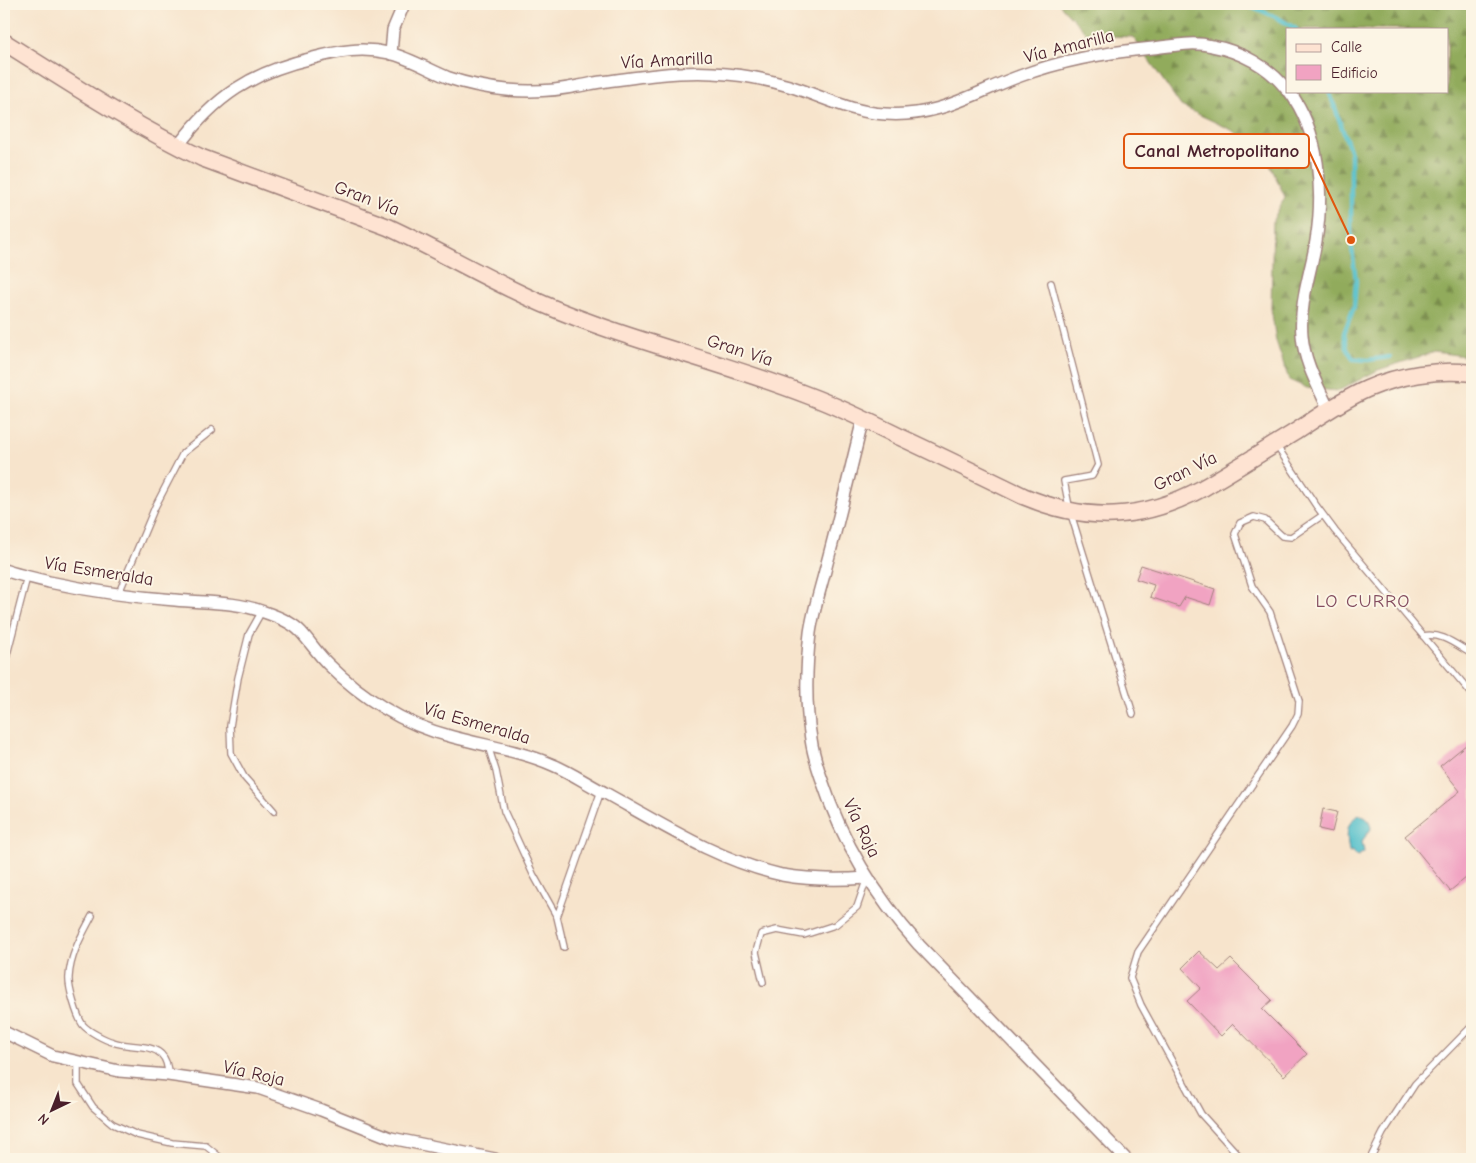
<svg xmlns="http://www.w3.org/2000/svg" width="1476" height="1163" font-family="'Comic Neue',sans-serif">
  <defs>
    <pattern id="forest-firs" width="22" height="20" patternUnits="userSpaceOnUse" patternTransform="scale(1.25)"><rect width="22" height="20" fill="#91ab5c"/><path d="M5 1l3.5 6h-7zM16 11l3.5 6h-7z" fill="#788b4c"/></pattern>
  </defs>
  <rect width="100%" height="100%" fill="#fcf5e5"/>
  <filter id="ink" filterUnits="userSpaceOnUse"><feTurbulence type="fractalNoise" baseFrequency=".02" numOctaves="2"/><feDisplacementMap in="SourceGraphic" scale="10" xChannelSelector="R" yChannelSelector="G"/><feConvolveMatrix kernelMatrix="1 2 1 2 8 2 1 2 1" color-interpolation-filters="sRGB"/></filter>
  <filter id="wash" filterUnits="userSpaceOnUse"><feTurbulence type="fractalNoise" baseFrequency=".0096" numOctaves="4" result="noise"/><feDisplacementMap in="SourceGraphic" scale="20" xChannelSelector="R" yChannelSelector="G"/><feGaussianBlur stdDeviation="1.12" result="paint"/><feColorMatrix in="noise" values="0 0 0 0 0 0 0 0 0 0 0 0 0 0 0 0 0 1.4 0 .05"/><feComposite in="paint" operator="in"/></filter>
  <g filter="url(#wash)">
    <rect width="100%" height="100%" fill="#f7e4cc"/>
    <path fill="url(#forest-firs)" stroke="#6e6544" fill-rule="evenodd" d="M1059 4H1472V357L1434 352 1378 370 1338 391 1307 388 1289 380 1276 341 1271 308 1273 220 1285 197 1265 154 1234 131 1181 106 1133 37 1088 35ZM1287 29H1447V91H1287Z"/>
    <path fill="#52bfcb" stroke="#4e6f7b" d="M1359 815C1368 818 1370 820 1371 829L1362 841 1364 852 1358 856 1354 854 1353 851 1349 852C1347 837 1344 823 1359 815Z"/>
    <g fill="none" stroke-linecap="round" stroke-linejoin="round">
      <path stroke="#52bfcb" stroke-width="4.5" d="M1246 4 1278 18 1296 29
        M1329 91 1351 153V240L1356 281 1354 307 1344 333 1347 348 1353 359 1368 360 1390 357"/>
    </g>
    <g id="blocks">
      <path fill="#f1a3c2" d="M1141 565 1215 589 1210 605 1185 597 1179 607 1150 597 1154 585 1136 579Z
        M1472 740V873L1450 891 1405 836 1460 791 1440 766Z
        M1323 809 1337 812 1332 832 1319 829Z
        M1199 951 1219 970 1231 959 1272 1000 1262 1009 1307 1054 1284 1076 1233 1024 1221 1036 1187 1001 1201 988 1182 968Z"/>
    </g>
  </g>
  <g filter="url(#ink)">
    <use href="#blocks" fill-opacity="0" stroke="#a0827c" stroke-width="1"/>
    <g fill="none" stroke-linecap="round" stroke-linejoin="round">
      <defs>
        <path id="service" d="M1051 283 1098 465 1092 476 1064 481 1070 511 1133 714
          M1276 445 1315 504 1335 531 1472 694
          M118 595 155 507 183 453 212 430
          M262 611 249 634 238 678 230 726 231 753 244 777 274 811
          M1423 636C1442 632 1456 645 1472 654
          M4 666 27 577
          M488 746 496 771 504 811 533 874 557 917
          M92 916C82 935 70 955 69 977 68 987 77 1017 83 1025 88 1031 105 1040 113 1042 128 1048 148 1043 161 1054 167 1060 168 1068 168 1075
          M564 947 557 917 601 791
          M763 982 756 952 761 934 777 930 804 935 835 925 857 907 867 878
          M78 1061V1084L93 1107 113 1124 137 1135 172 1143 206 1146 222 1159
          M1242 1159 1201 1114 1141 1005 1130 978 1138 952 1292 726 1298 714 1299 701 1270 612 1252 586 1235 534 1240 523 1254 517 1265 520 1282 536 1291 537 1323 515
          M1370 1159 1383 1133 1415 1084 1472 1026"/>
        <path id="minor" d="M391 54 393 30 404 4
          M1289 91C1320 132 1324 192 1316 241 1311 272 1299 303 1302 335 1304 362 1318 386 1329 410
          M178 146C215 96 252 72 313 58 339 51 362 47 389 53 410 58 429 70 449 78 467 84 487 88 507 90 530 92 555 91 578 86 586 85 593 83 601 82 636 77 678 71 713 73 739 74 765 79 789 86 822 96 850 112 885 114 938 118 973 93 1020 76 1063 60 1108 52 1153 48 1173 46 1192 41 1212 46 1240 51 1270 67 1287 90
          M863 419C851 467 840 515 827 563 822 584 813 611 810 633 806 668 805 704 811 739 813 754 818 769 823 783 843 844 876 897 919 945L1126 1159
          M4 570C18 575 34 578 49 582 91 591 133 597 175 600 205 603 235 601 264 612 276 616 292 622 301 632 310 642 318 654 328 664 345 681 364 696 384 708 405 721 429 731 453 737 486 746 521 751 553 765 572 773 589 785 607 794 663 825 719 861 782 875 810 880 839 880 867 878
          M4 1032 53 1056 119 1071 168 1075 258 1088 321 1110 391 1138 495 1159"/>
        <path id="secondary" d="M4 42C68 82 134 126 202 158L388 227C440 251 490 281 543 304 629 341 720 361 807 395 839 407 870 422 900 437 941 456 982 476 1023 496 1087 523 1142 521 1203 488 1234 470 1264 451 1295 432 1318 417 1342 400 1367 389 1399 375 1438 369 1472 373"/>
      </defs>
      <use href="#service" stroke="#a0827c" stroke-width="8"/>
      <use href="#minor" stroke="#a0827c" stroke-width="14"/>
      <use href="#secondary" stroke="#a0827c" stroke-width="19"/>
      <use href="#service" stroke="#fff" stroke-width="5.5"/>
      <use href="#minor" stroke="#fff" stroke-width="11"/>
      <use href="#secondary" stroke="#fee3d2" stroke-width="16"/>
    </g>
  </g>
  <g text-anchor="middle" stroke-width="4" stroke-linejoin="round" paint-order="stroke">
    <g font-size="18" fill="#4a1f2b" stroke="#fcf5e5">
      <text transform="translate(1069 46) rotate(-14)" y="6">Vía Amarilla</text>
      <text transform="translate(667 60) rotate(-3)" y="6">Vía Amarilla</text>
      <text transform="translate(367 198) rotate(21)" y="6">Gran Vía</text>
      <text transform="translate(740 350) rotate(18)" y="6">Gran Vía</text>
      <text transform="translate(1185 471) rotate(-26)" y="6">Gran Vía</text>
      <text transform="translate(99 571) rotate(9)" y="6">Vía Esmeralda</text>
      <text transform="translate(477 723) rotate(16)" y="6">Vía Esmeralda</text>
      <text transform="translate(862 828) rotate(64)" y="6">Vía Roja</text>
      <text transform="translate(254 1073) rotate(13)" y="6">Vía Roja</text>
    </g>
    <g font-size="19" letter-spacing="1" fill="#844d60" stroke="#fcf5e5">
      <text x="1363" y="607">LO CURRO</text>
    </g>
  </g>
  <path fill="none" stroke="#e0560e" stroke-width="2" d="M1351 240L1309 151"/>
  <circle fill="#e0560e" stroke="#fcf5e5" stroke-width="2" cx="1351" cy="240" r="5"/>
  <rect fill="#fcf5e5" stroke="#e0560e" stroke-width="2" x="1124" y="134" width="185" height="34" rx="5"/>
  <g font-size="19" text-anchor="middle" font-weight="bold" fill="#4a1f2b">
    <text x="1217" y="157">Canal Metropolitano</text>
  </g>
  <rect width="1476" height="1163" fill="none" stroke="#fcf5e5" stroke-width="20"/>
  <rect x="1286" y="28" width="162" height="65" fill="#fcf5e5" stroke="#b59f9b"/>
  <rect x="1296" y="44" width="25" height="8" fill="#fee3d2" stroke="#b59f9b"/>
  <text x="1331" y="52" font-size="15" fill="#4a1f2b">Calle</text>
  <rect x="1296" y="65" width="25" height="15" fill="#f1a3c2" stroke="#b59f9b"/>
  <text x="1331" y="78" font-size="15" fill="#4a1f2b">Edificio</text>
  <g transform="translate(52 1110) rotate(223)" stroke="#fcf5e5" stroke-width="4" paint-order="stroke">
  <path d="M0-4L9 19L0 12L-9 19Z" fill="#4a1f2b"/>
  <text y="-8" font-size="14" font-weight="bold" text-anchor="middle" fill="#4a1f2b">N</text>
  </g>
</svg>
